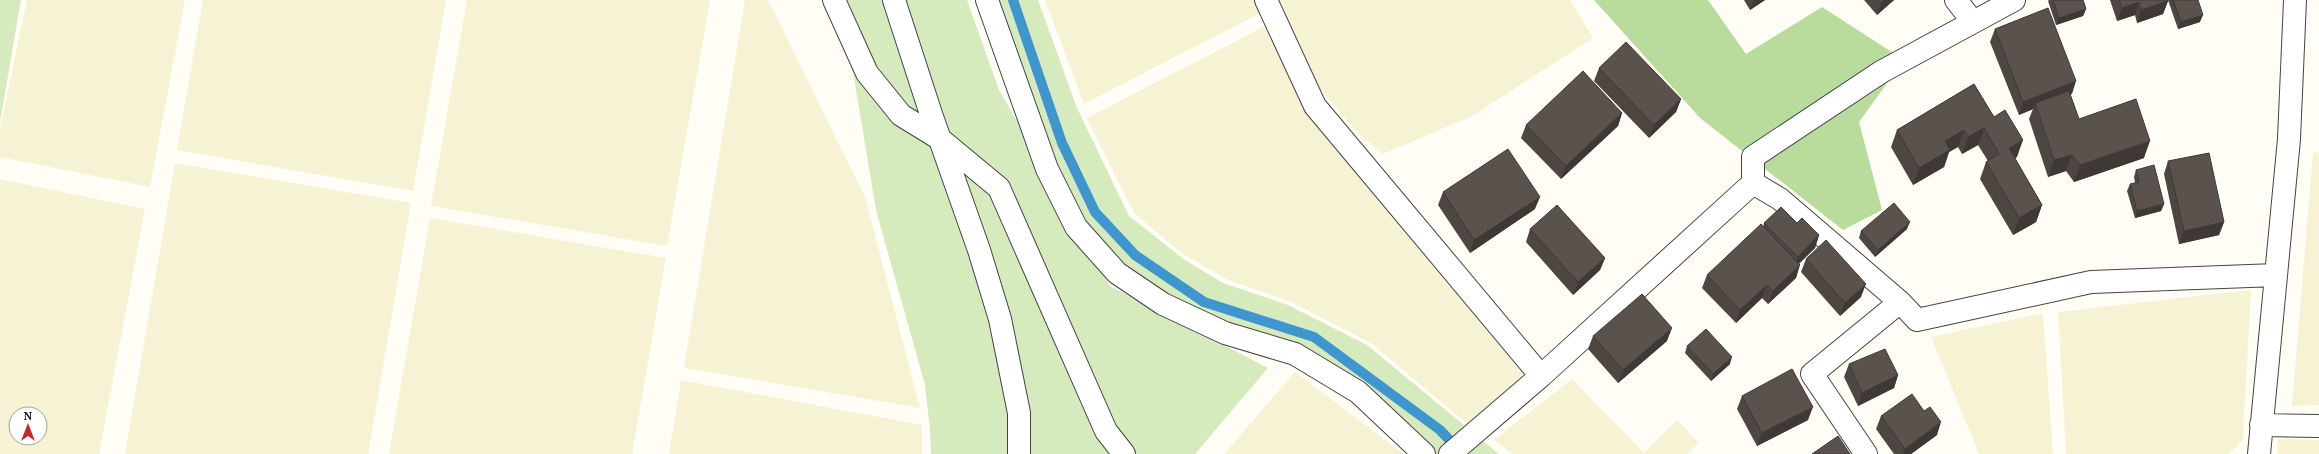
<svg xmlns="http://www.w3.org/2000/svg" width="2319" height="454" font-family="'PT Serif',serif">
  <rect width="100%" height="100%" fill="#fffdf5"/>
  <path fill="#f6f3d4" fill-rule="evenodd" d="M27 0H185L150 187 0 157V129Z
    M203 0H446L413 191 177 150Z
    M467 0H710L667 246 431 206Z
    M745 0H768L865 197 920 408 684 368Z
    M1045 0H1267L1270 8 1084 104Z
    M1279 0H1570L1593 38 1472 116 1383 154 1357 132 1320 89Z
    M1275 21 1330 124 1537 372 1476 431 1372 344 1291 302 1226 279 1180 252 1134 213 1087 118Z
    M2313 152 2319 153V405L2292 406Z
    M175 163 411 203 368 454H125Z
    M0 179 145 209 99 454H0ZM16 414H40V438H16Z
    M430 218 666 258 632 454H389Z
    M2251 290 2243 440 2229 454H2066L2058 312Z
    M2043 313 2053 454H1979L1931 337Z
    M1295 372 1404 454H1224Z
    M1572 379 1644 453 1677 420 1699 443 1686 454H1512L1494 440Z
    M681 380 922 425V454H669Z
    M2278 439 2319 440V454H2277Z"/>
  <path fill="#d5ebbd" d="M0 0H21L0 122Z
    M841 0H967L999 90 1071 215 993 0H1038L1077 108 1129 216 1185 260 1223 283 1288 305 1367 345 1499 454H1429L1363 389 1185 314 1080 233 1110 286 1268 368 1195 454H931L930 429 925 385 876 210Z"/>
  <path fill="#b9dc9c" d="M1594 0H1708L1746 54 1822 7 1904 60 1859 122 1882 210 1843 230 1700 118Z"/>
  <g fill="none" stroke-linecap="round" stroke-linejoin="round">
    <path stroke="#3f96cf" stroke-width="10" d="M1013 0 1062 143 1095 212 1135 255 1204 302 1314 337 1440 430 1458 449"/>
    <defs>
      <path id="minor" d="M834 0 867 73 901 115 940 139 999 188 1106 431 1124 454
        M894 0 931 114 979 250 1000 319 1019 413V454
        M987 0 1047 169 1076 227 1117 273 1163 304 1225 333 1295 354 1358 392 1424 454
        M1266 0 1315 106 1541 376
        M1956 0 1973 22
        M1753 183 1780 199 1900 302 1917 320 2091 282 2276 275
        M2261 425 2319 426
        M1450 454 1541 376 1753 183V157L1881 72 2014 0
        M1866 454 1812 374 1900 302
        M2259 454 2289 139 2295 0"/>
    </defs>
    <use href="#minor" stroke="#444" stroke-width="24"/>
    <use href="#minor" stroke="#fff" stroke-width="22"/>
  </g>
  <path fill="#4d4742" d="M1744 0H1765L1750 10Z
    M1864 0H1894L1877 15Z
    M2049 0H2083L2086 9 2083 16 2056 25 2048 1Z
    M2110 0H2168V1L2163 14 2137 23 2135 15 2117 21Z
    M2168 0H2198L2200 22 2178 29Z
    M1995 29 2072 94H2070L2079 119 2144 158 2074 182 2066 171 2048 177 2029 119 2033 109 2019 115 1990 42Z
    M1599 68 1681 99 1676 112 1649 138 1594 81Z
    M1974 84 2017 157 2015 158 2042 205 2036 222 2013 235 1980 179 1986 162 1988 161 1978 145 1962 154 1958 147 1949 152 1944 167 1913 185 1891 147 1897 130Z
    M1622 113 1618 126 1561 179 1521 138 1526 125Z
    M2168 161 2224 222 2219 235 2179 244 2164 174Z
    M2136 170 2164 204 2161 211 2135 218 2127 191 2130 184 2135 183 2134 177Z
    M1443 192 1535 209 1470 253 1438 205Z
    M1764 223H1797L1819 235 1815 248 1799 264 1796 278 1768 304 1762 298 1736 323 1702 288 1707 275 1763 227Z
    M1530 229 1605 258 1600 270 1573 295 1526 242Z
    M1907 229 1875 257 1859 238 1861 231Z
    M1806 259 1861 297 1840 316 1801 272Z
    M1593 336 1667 341 1618 383 1588 349Z
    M1687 346 1730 364 1711 381 1685 353Z
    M1849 364 1898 375 1894 388 1858 406 1844 377Z
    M1742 396 1808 420 1757 446 1737 409Z
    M1881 416 1937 435 1911 454H1894L1876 429Z"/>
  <path fill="#3f3936" d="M1754 0H1765L1750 10Z
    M1884 0H1894L1877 15 1882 2Z
    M2168 1 2163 14 2137 23 2141 10Z
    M2139 2 2135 15 2117 21 2122 8Z
    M2086 9 2083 16 2056 25 2059 18Z
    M2203 15 2200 22 2178 29 2181 22Z
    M2076 81 2072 94 2037 107 2035 103 2033 109 2019 115 2023 102Z
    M1681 99 1676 112 1649 138 1654 125Z
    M1622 113 1618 126 1561 179 1566 166Z
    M1984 128 1978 145 1962 154 1968 137Z
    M1964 130 1958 147 1949 152 1944 167 1913 185 1919 168 1945 141Z
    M2023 140 2017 157 2003 165 2009 148Z
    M2150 141 2144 158 2074 182 2080 165Z
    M2072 155 2066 171 2048 177 2054 160Z
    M1540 197 1535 209 1470 253 1474 240Z
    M2164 204 2161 211 2135 218 2137 211Z
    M2042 205 2036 222 2013 235 2019 218Z
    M1910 222 1907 229 1875 257 1878 250Z
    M2224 222 2219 235 2179 244 2184 231Z
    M1819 235 1815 248 1793 269 1798 257Z
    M1605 258 1600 270 1573 295 1578 282Z
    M1800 265 1796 278 1768 304 1773 291Z
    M1866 284 1861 297 1840 316 1845 303Z
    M1767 285 1762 298 1736 323 1740 310Z
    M1672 328 1667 341 1618 383 1623 370Z
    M1732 357 1730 364 1711 381 1713 374Z
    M1898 375 1894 388 1858 406 1862 393Z
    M1813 407 1808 420 1757 446 1762 433Z
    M1941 422 1937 435 1911 454H1903L1905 449Z"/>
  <path fill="#5a524d" stroke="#3f3936" d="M2053 0H2083L2086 9 2059 18Z
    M2119 0H2168V1L2141 10 2139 2 2122 8Z
    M2173 0H2198L2203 15 2181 22Z
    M2048 8 2076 81 2023 102 1995 29Z
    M1626 42 1681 99 1654 125 1599 68Z
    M1583 71 1622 113 1566 166 1526 125Z
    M1974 84 1994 117 2005 110 2023 140 2009 148 2042 205 2019 218 1986 162 1999 154 1984 128 1968 137 1964 130 1945 141 1950 150 1919 168 1897 130Z
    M2069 91 2079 119 2136 99 2150 141 2080 165 2072 155 2054 160 2035 103Z
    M1508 149 1540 197 1474 240 1443 192Z
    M2209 153 2224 222 2184 231 2168 161Z
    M2154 165 2164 204 2137 211 2130 184 2139 182 2136 170Z
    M1894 203 1910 222 1878 250 1861 231Z
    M1557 205 1605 258 1578 282 1530 229Z
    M1781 207 1797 223 1802 218 1819 235 1798 257 1764 223Z
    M1761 224 1800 265 1773 291 1767 285 1740 310 1707 275Z
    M1826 240 1866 284 1845 303 1806 259Z
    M1642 294 1672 328 1623 370 1593 336Z
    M1706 329 1732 357 1713 374 1687 346Z
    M1885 349 1898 375 1862 393 1849 364Z
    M1792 369 1813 407 1762 433 1742 396Z
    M1912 394 1924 411 1930 407 1941 422 1905 449 1881 416Z
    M1838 436 1850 454H1812Z"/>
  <g transform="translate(28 426)"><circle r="19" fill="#ffffff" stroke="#a0a0a0"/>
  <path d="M0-3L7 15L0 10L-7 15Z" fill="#c4262e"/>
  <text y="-6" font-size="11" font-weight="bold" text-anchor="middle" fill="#111111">N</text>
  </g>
</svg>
